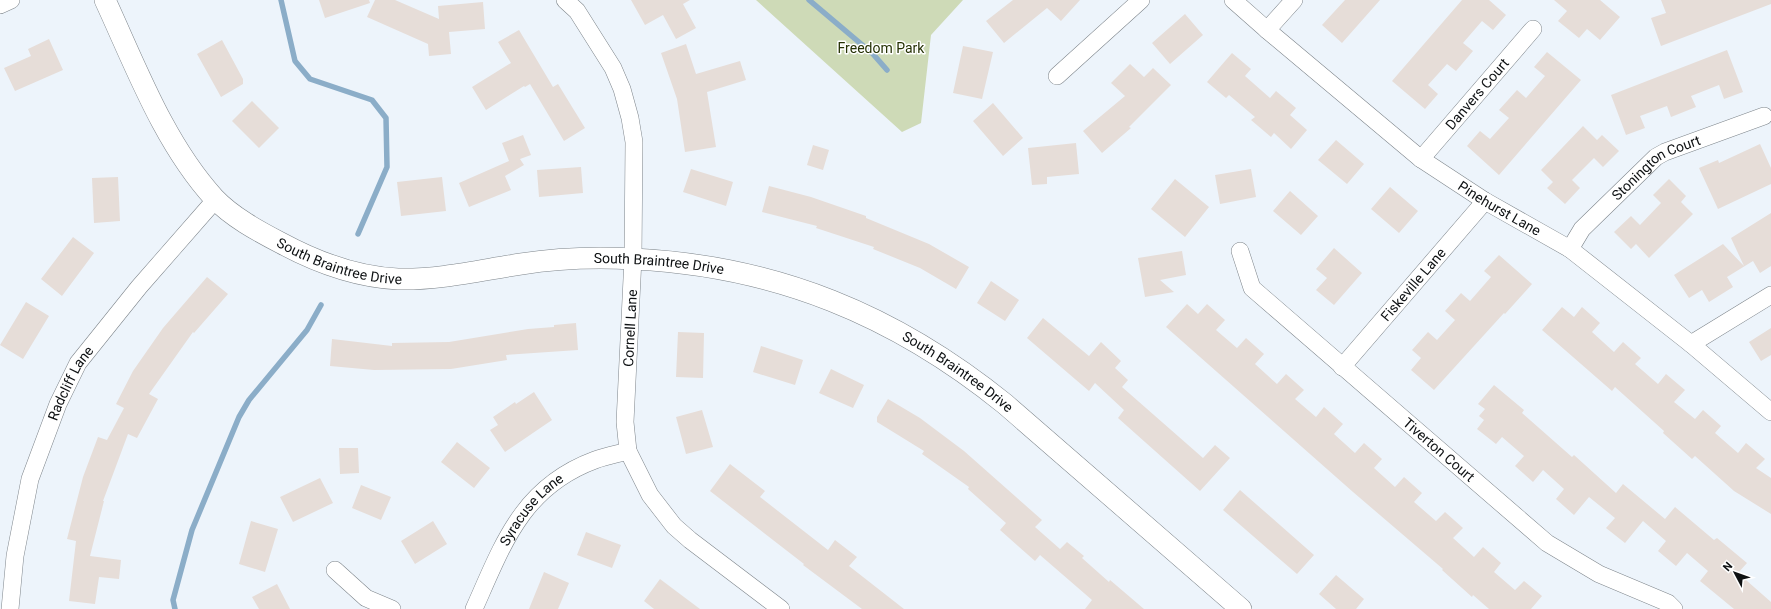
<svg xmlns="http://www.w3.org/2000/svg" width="1771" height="609" font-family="Roboto,sans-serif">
  <rect width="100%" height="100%" fill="#edf4fb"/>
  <path fill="#cedab7" d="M756 0H963L931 35 921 123 902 132Z"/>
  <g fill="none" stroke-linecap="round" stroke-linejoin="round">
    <path stroke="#8badc8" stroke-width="5.5" d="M281 0 295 61 310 79 372 100 386 118 387 167 358 234
      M809 0 873 54 887 70
      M175 609 173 600 192 530 239 417 249 400 307 330 321 305"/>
  </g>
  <path fill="#e6ddd8" d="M319 0H369L370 3 325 18Z
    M375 0H395L439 19 438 6 483 2 485 29 449 32 451 54 429 56 428 44 367 17Z
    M631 0H690L683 4 696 28 676 39 663 15 645 25Z
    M1013 0H1080L1061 21 1047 8 1004 43 986 21Z
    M1345 0H1380L1342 43 1322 25Z
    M1462 0H1489L1506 15 1493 30 1482 21 1463 43 1473 51 1456 71 1447 64 1428 85 1438 94 1425 109 1392 81Z
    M1554 0H1600L1620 17 1600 40 1587 29 1579 38 1558 21 1567 11Z
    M1661 0H1771V4L1661 46 1651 18 1666 13Z
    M1185 14 1203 35 1170 64 1152 43Z
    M519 30 553 87 558 84 585 128 564 141 530 84 525 87 524 86 486 110 472 87 511 63 498 42Z
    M49 39 63 70 15 91 4 68 31 56 28 49Z
    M222 40 243 79V84L221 97 197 54Z
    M686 44 696 74 740 61 746 80 707 92 716 147 685 152 677 99 661 53Z
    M963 46 993 52 982 99 953 93Z
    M1727 50 1743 92 1724 99 1719 85 1691 96 1696 107 1671 117 1667 106 1640 116 1645 128 1626 135 1611 95Z
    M1547 52 1581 80 1499 175 1467 146 1480 131 1490 139 1509 118 1499 110 1517 90 1526 98 1545 76 1534 67Z
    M1232 53 1251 69 1245 76 1270 98 1276 91 1296 108 1290 115 1307 130 1291 149 1274 133 1271 137 1251 120 1255 117 1229 95 1226 98 1207 82Z
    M1130 64 1144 77 1153 68 1171 85 1129 127 1131 128 1102 153 1083 131 1125 96 1111 83Z
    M252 101 279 128 259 148 232 121Z
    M993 103 1023 138 1003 156 973 121Z
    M1583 126 1597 140 1602 135 1619 151 1603 167 1594 158 1572 180 1580 188 1565 204 1547 188 1553 182 1541 170Z
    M523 135 531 155 520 159 524 165 505 176 511 190 469 207 459 183 509 161 502 143Z
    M1336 140 1364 164 1347 184 1318 160Z
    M1076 143 1079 174 1047 177V184L1032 185 1028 148Z
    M1760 144 1771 168V184L1718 209 1699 168 1718 160 1719 163Z
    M813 145 829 150 823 170 807 165Z
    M581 167 583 193 539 197 537 170Z
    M691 169 733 182 726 206 683 192Z
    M1251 169 1256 197 1220 204 1215 175Z
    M118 177 120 221 94 223 92 178Z
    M442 177 446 211 401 216 397 182Z
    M1175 179 1209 207 1185 237 1151 209Z
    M1669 179 1686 196 1681 202 1693 214 1649 258 1636 244 1631 249 1614 232 1631 216 1640 225 1661 203 1653 195Z
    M769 186 811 197 866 216V218L929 244 969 267 956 289 920 268 873 249 874 247 816 228 817 226 762 212Z
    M1390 187 1418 211 1399 233 1371 209Z
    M1290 191 1318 216 1301 235 1273 211Z
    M1771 213V266L1760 273 1753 261 1727 277 1733 287 1709 302 1702 290 1689 298 1674 275 1723 244 1744 266 1731 238Z
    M73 237 94 253 62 296 41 279Z
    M1334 248 1362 273 1334 305 1316 290 1327 278 1316 269Z
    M1182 251 1186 275 1160 280 1174 292 1145 297 1138 258Z
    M1499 255 1532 284 1505 314 1504 313 1434 390 1411 370 1421 358 1412 350 1428 332 1437 340 1455 320 1445 311 1461 293 1470 301 1491 277 1484 271Z
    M207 277 228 294 194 333 193 332 149 394 158 399 137 438 128 434 103 501H104L90 556 121 560 119 579 99 577 95 604 69 601 76 541 67 539 83 477 98 437 107 440 124 408 116 404 133 371 163 328Z
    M991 281 1019 300 1005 321 977 303Z
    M26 302 49 316 23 359 0 345Z
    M1187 304 1198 314 1207 304 1225 320 1216 330 1237 348 1246 338 1264 354 1255 364 1277 384 1286 374 1304 390 1295 399 1316 417 1324 407 1343 424 1334 434 1355 453 1364 443 1382 459 1374 468 1395 487 1404 477 1422 493 1414 502 1436 521 1445 512 1463 528 1453 538 1474 557 1483 547 1501 563 1494 572 1515 590 1524 581 1542 596 1531 609H1489L1473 595 1472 597 1442 570 1443 569 1353 492 1166 327Z
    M1562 307 1574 317 1582 307 1600 323 1592 332 1614 352 1623 342 1641 358 1635 364 1658 384 1666 374 1685 390 1674 402 1695 419 1703 410 1721 426 1715 433 1738 453 1746 443 1765 459 1756 468 1771 478V514L1734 491 1695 456 1692 459 1663 433 1664 431 1615 387 1612 391 1542 330Z
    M1043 318 1089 356 1101 342 1121 361 1115 368 1128 380 1122 387 1203 458 1215 445 1230 458 1200 491 1118 418 1124 410 1095 383 1089 391 1027 338Z
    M576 323 578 350 506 355 507 360 451 369 374 370 330 366 332 339 392 346V343L449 342 528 329 554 327V325Z
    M1771 328V355L1761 361 1749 342Z
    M678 332 704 333 703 378 676 377Z
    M761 346 803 360 795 385 753 372Z
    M831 369 864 385 853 408 819 393Z
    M1494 385 1524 410 1522 413 1572 457 1574 455 1616 493 1623 484 1665 519 1675 507 1714 540 1717 538 1747 563 1738 573 1771 602V609H1734L1700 581 1708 571 1687 553 1676 566 1658 551 1666 541 1643 521 1625 543 1606 528 1615 518 1589 497 1574 515 1556 499 1564 489 1543 470 1533 482 1515 466 1524 456 1502 437 1496 444 1477 429 1484 420 1479 416 1485 409 1478 404Z
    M534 392 552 420 505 452 490 430 498 425 493 417 515 402 516 404Z
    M888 399 920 418 964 451 1042 520 1035 527 1060 549 1067 542 1084 556 1082 558 1109 582 1110 580 1144 609H1085L1092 600 1040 555 1035 561 1000 530 1006 523 968 489 969 487 922 454 924 451 877 422V417Z
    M702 410 713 447 686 454 676 417Z
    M457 442 490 468 474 488 441 462Z
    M339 448H358L359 473 340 474Z
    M730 464 765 491 760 497 828 550 835 540 857 557 849 566 904 609H862L803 565 804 564 710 491Z
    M320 478 333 503 293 522 280 497Z
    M361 485 391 497 381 520 352 508Z
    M1240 490 1314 555 1297 574 1223 510Z
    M251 521 278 529 265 572 239 564Z
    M433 521 447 544 415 564 401 541Z
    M586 532 621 545 612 568 577 555Z
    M544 572 569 583 558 609H529Z
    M1336 575 1364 599 1356 609H1336L1319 594Z
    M660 579 700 609H654L644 601Z
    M277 584 290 609H259L252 597Z"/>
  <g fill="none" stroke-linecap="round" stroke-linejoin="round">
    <defs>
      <g id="minor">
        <path d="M565 0 577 11 613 68 622 89 630 118 634 142 633 258 625 422 628 451 650 495 674 526 690 540 781 609"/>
        <path id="s1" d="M1233 0 1267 30 1421 159 1485 201 1570 249 1691 344 1771 412"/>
        <path d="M0 5 11 0"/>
        <path d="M1267 30 1294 0"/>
        <path d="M1057 76 1141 0"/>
        <path id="s2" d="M1421 159 1533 29"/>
        <path id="s3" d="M1570 249 1582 229 1656 157 1665 152 1764 116"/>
        <path id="s4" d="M1240 251 1252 288 1547 543 1599 574 1668 603 1674 609"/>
        <path d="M1691 344 1771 295"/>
        <path id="s5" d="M1342 367 1485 201"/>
        <path d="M335 570 366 598 392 609"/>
        <path id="s6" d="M10 609 15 556 30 479 58 404 78 363 139 287 216 199"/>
        <path id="s7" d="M474 609C503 544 522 487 595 460 606 456 617 454 628 451"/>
      </g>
      <g id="tertiary">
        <path id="s8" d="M105 0C136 67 164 143 214 198 232 217 258 231 281 243 318 263 356 277 398 279 440 280 481 270 521 264 559 258 597 257 634 259 776 266 895 315 1005 404L1241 609"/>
      </g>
    </defs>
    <use href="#minor" stroke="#7e858b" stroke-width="18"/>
    <use href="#tertiary" stroke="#7e858b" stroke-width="22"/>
    <use href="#minor" stroke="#fff" stroke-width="17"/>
    <use href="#tertiary" stroke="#fff" stroke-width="21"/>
  </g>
  <g text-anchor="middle" stroke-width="3" stroke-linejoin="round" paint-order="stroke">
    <g font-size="14" fill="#253104" stroke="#fff">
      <text x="881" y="53">Freedom Park</text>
    </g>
    <g font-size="14" fill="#0e1113" stroke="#fff">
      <text dy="5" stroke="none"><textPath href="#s2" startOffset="86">Danvers Court</textPath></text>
      <text dy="5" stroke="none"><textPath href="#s3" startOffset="121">Stonington Court</textPath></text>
      <text dy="5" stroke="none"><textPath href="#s1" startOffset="339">Pinehurst Lane</textPath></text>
      <text dy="5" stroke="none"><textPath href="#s8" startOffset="370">South Braintree Drive</textPath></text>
      <text dy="5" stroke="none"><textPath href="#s8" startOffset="694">South Braintree Drive</textPath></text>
      <text dy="5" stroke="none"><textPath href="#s5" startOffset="109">Fiskeville Lane</textPath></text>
      <text transform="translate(630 328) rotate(-87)" y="5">Cornell Lane</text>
      <text dy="5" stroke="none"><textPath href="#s8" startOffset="1017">South Braintree Drive</textPath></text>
      <text dy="5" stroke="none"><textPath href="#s6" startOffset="236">Radcliff Lane</textPath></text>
      <text dy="5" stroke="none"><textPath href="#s4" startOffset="286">Tiverton Court</textPath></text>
      <text dy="5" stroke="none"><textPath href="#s7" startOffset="116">Syracuse Lane</textPath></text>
    </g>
  </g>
  <g transform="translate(1735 573) rotate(311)" stroke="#ffffff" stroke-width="3" paint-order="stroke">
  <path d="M0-3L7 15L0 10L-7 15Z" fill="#0e1113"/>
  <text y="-6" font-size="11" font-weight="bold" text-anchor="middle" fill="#0e1113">N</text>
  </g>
</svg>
